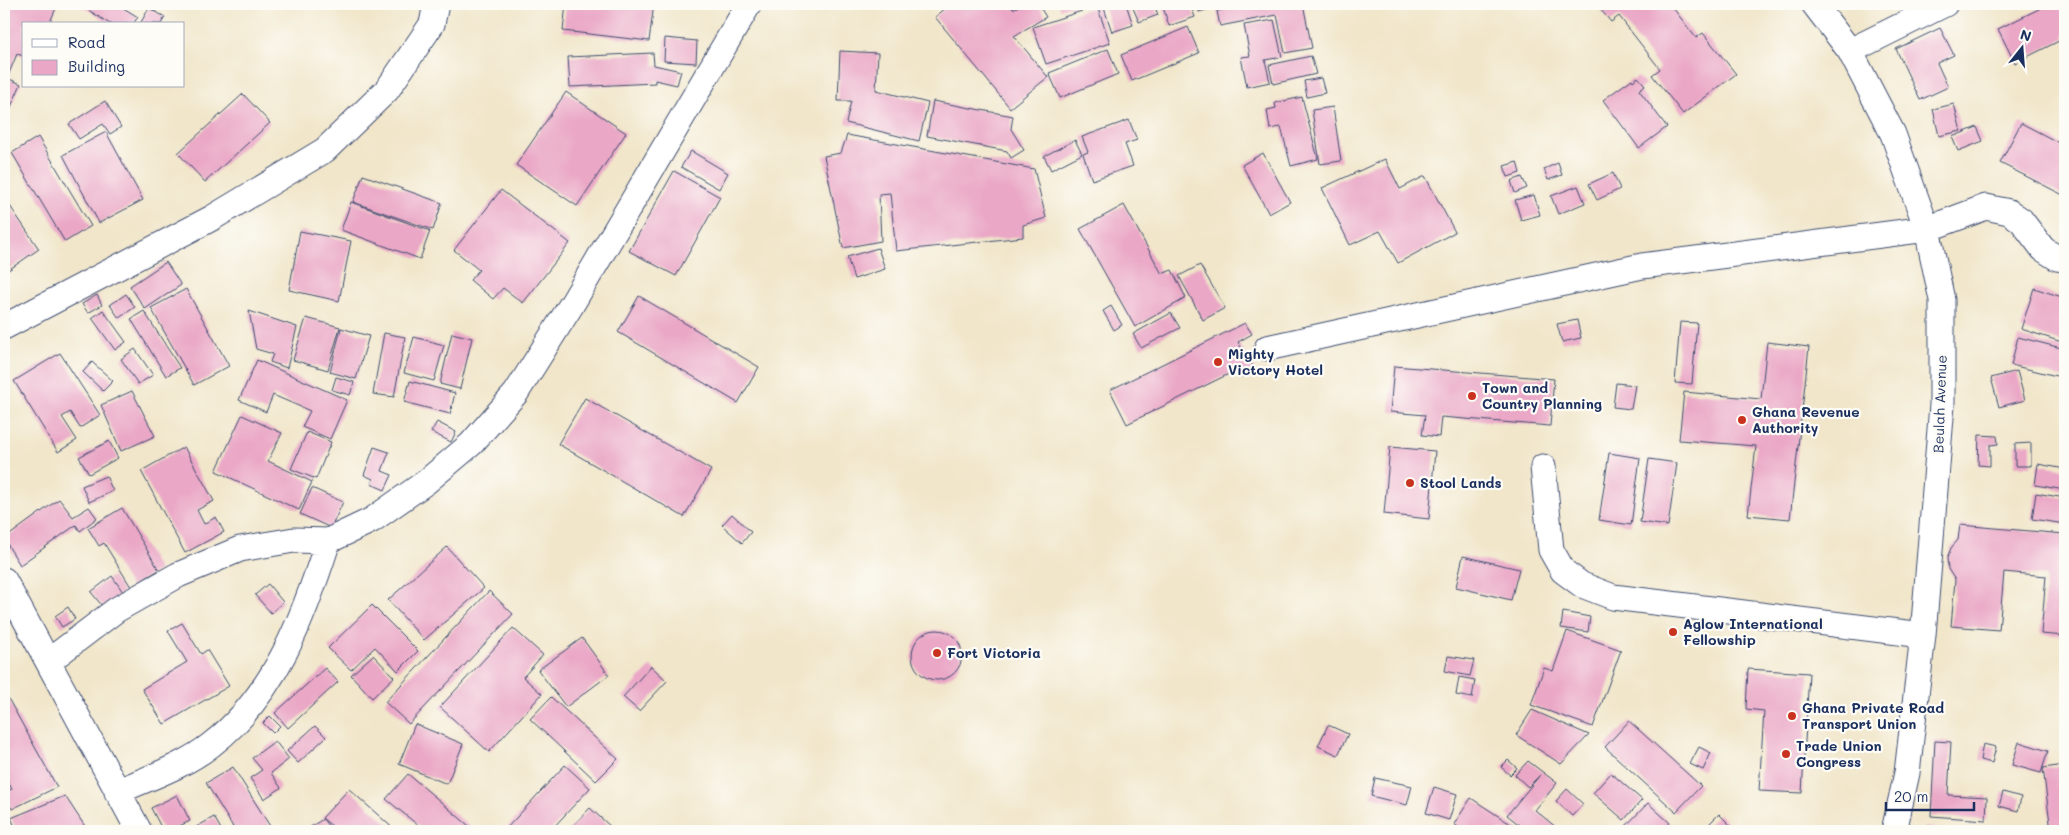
<svg xmlns="http://www.w3.org/2000/svg" width="2069" height="835" font-family="Mali,sans-serif">
  <rect width="100%" height="100%" fill="#fdfcf7"/>
  <filter id="ink" filterUnits="userSpaceOnUse"><feTurbulence type="fractalNoise" baseFrequency=".02" numOctaves="2"/><feDisplacementMap in="SourceGraphic" scale="10" xChannelSelector="R" yChannelSelector="G"/><feConvolveMatrix kernelMatrix="1 2 1 2 8 2 1 2 1" color-interpolation-filters="sRGB"/></filter>
  <filter id="wash" filterUnits="userSpaceOnUse"><feTurbulence type="fractalNoise" baseFrequency=".0096" numOctaves="4" result="noise"/><feDisplacementMap in="SourceGraphic" scale="20" xChannelSelector="R" yChannelSelector="G"/><feGaussianBlur stdDeviation="1.12" result="paint"/><feColorMatrix in="noise" values="0 0 0 0 0 0 0 0 0 0 0 0 0 0 0 0 0 1.4 0 .05"/><feComposite in="paint" operator="in"/></filter>
  <g filter="url(#wash)">
    <rect width="100%" height="100%" fill="#f1e6ca"/>
    <g id="blocks">
      <path fill="#eaa7c6" d="M4 4H58L49 24H24V56L17 54 7 78 21 84 10 109 4 107Z
        M79 4H117L138 17 133 24H110Z
        M566 4H654L649 41 563 31Z
        M951 4H1009L1013 9 1022 4H1038L1046 17 1014 36 1048 77 1010 108 935 17Z
        M1059 4H1075L1060 9Z
        M1107 4H1126L1133 25 1112 32 1103 5Z
        M1145 4H1154L1158 15 1139 22 1133 8Z
        M1162 4H1190L1195 17 1169 26Z
        M1197 4H1216L1217 7 1199 12Z
        M1253 4H1303L1312 48 1285 53 1277 15 1220 26 1217 11Z
        M1596 4H1670L1696 38 1703 33 1736 74 1683 114 1652 75 1660 69 1619 16 1611 22Z
        M2049 4H2065V38L2015 63 1998 29Z
        M1097 6 1110 43 1046 64 1033 27Z
        M149 8 165 17 161 24H140Z
        M1274 20 1282 57 1265 60 1270 82 1247 87 1241 57 1250 56 1244 25Z
        M1188 27 1199 53 1132 81 1121 55Z
        M1940 28 1954 55 1937 63 1948 87 1920 100 1896 49Z
        M665 38 697 41 696 63 664 61Z
        M1108 49 1118 74 1060 98 1049 73Z
        M840 51 878 53 876 90 928 103 919 141 846 123 851 101H838Z
        M653 53 654 65 681 71 677 85 655 80V83L570 87 568 57Z
        M1311 56 1316 74 1273 84 1269 65Z
        M1638 77 1645 85 1639 90 1667 127 1639 148 1603 100 1632 79 1633 81Z
        M1321 78 1325 93 1307 97 1304 81Z
        M566 92 626 133 577 206 516 165Z
        M243 94 270 123 205 182 178 153Z
        M1302 97 1318 159 1291 166 1281 127 1270 129 1267 110 1276 108 1275 103Z
        M105 101 121 127 110 134 103 124 79 139 69 124Z
        M933 101 1013 116 1011 129 1024 150 1011 158 1007 151 927 136Z
        M1954 104 1961 131 1939 136 1933 109Z
        M1333 107 1341 161 1320 164 1312 110Z
        M1129 120 1137 140 1125 144 1133 166 1092 180 1083 154 1088 152 1082 137Z
        M2021 123 2065 146V196L2000 163Z
        M1977 127 1983 141 1958 151 1952 137Z
        M106 132 143 200 99 223 63 155Z
        M847 135 1034 169 1046 218 1023 225V237L896 251 890 193 879 194 881 241 843 248 824 156 841 153Z
        M38 137 91 226 65 242 12 153Z
        M1075 140 1082 154 1051 170 1044 156Z
        M691 151 728 173 719 189 681 167Z
        M1263 153 1290 202 1269 214 1242 165Z
        M1385 159 1400 189 1425 176 1455 232 1398 263 1380 231 1350 245 1322 188Z
        M1517 162 1520 173 1508 177 1504 166Z
        M1558 163 1562 175 1548 180 1544 169Z
        M674 171 720 197 676 276 629 251Z
        M1613 173 1620 189 1597 200 1589 184Z
        M363 175 442 203 433 230 353 202Z
        M1522 177 1527 188 1515 193 1511 181Z
        M1578 186 1585 203 1558 214 1551 196Z
        M501 190 570 243 523 303 503 288 493 299 470 280 479 270 454 250Z
        M1534 195 1540 215 1521 220 1515 200Z
        M351 202 430 231 420 259 341 230Z
        M8 203 39 249 4 273V205Z
        M1124 205 1162 274 1172 270 1186 298 1135 327 1080 229Z
        M300 231 351 241 339 301 289 290Z
        M878 248 885 269 854 279 847 257Z
        M166 262 181 285 145 309 130 286Z
        M1200 265 1225 308 1203 320 1179 276Z
        M2034 288 2065 298V343L2021 329Z
        M186 289 229 366 194 385 151 308Z
        M126 294 135 307 119 318 110 305Z
        M97 295 102 305 88 313 82 304Z
        M639 296 759 367 738 403 618 332Z
        M1111 306 1122 325 1114 330 1103 311Z
        M103 310 126 342 115 350 92 318Z
        M144 311 180 368 166 376 131 319Z
        M249 311 297 327 287 368 270 362 273 354 256 349Z
        M1171 313 1180 328 1141 348 1133 334Z
        M306 318 340 327 328 370 293 360Z
        M1577 320 1581 338 1562 342 1557 324Z
        M1680 322 1697 323 1692 384 1675 383Z
        M1245 323 1252 334 1238 342 1255 370 1242 377 1237 370 1127 424 1110 390Z
        M341 328 369 336 356 379 330 372Z
        M384 333 405 337 394 397 373 394Z
        M452 333 472 338 460 389 440 384Z
        M414 337 444 345 434 381 404 373Z
        M2018 337 2065 349V378L2011 365Z
        M1767 342 1809 347 1790 519 1748 515 1756 446 1679 440 1684 392 1761 399Z
        M135 349 153 375 138 384 121 359Z
        M60 353 100 415 80 428 70 412 62 417 77 440 58 452 14 381Z
        M257 360 347 400 330 439 302 427 310 411 273 395 266 412 239 400Z
        M92 362 113 381 103 391 83 372Z
        M1394 366 1554 379 1550 426 1441 417 1439 437 1422 435 1425 415 1390 412Z
        M2017 371 2025 400 1999 407 1991 378Z
        M336 377 354 382 350 395 332 390Z
        M410 381 455 393 450 414 404 402Z
        M1616 383 1635 385 1631 409 1613 407Z
        M132 391 155 436 121 451 101 405Z
        M585 398 711 470 684 517 558 444Z
        M242 415 282 433 268 461 312 482 299 510 216 471Z
        M437 422 456 432 451 442 431 432Z
        M307 432 331 442 316 479 291 469Z
        M1979 435 1997 436 1998 444 1990 445V466L1978 465Z
        M109 441 118 458 89 474 79 457Z
        M2031 443V466H2015V444Z
        M184 447 214 501 197 510 204 524 216 517 224 532 185 553 141 471Z
        M374 447 389 452 382 471 392 475 385 490 371 484 373 479 364 475Z
        M1390 447 1435 451 1429 519 1384 514Z
        M1609 453 1640 458 1631 525 1599 520Z
        M1649 459 1677 463 1668 526 1640 522Z
        M2038 464 2065 469V490L2035 485Z
        M106 476 113 491 89 502 82 486Z
        M312 488 343 502 331 528 300 514Z
        M2036 493 2065 498V524L2032 519Z
        M59 499 73 517 89 507 97 518 80 531 76 525 20 565 4 539Z
        M122 508 159 570 131 587 104 543 99 546 88 528Z
        M732 514 751 532 742 543 722 525Z
        M1960 525 2065 534V636L2041 634 2046 576 2004 572 1999 630 1951 626 1955 580 1948 569 1947 558 1951 548 1958 540Z
        M447 547 484 588 424 640 388 600Z
        M1463 556 1519 569 1511 600 1456 587Z
        M112 576 123 592 103 607 91 592Z
        M268 584 283 602 271 613 255 595Z
        M489 591 513 614 409 724 385 702Z
        M372 605 418 651 398 671 375 647 351 670 328 648Z
        M68 607 75 619 62 627 55 616Z
        M1563 612 1590 617 1588 632 1561 628Z
        M182 623 201 654 207 650 229 686 164 724 142 689 187 662 168 631Z
        M513 628 543 655 523 677 542 694 489 752 440 707Z
        M912 655a25 25 0 1 1 50 0a25 25 0 1 1-50 0Z
        M1567 631 1621 650 1593 727 1531 705 1544 668 1553 671Z
        M582 638 609 675 566 707 538 670Z
        M373 655 394 677 372 698 351 675Z
        M1448 656 1474 660 1470 676 1445 671Z
        M651 666 667 681 639 711 623 697Z
        M325 668 338 682 288 728 275 713Z
        M1748 669 1809 673 1802 793 1759 791 1764 711 1746 709Z
        M1459 677 1475 680 1472 698 1456 695Z
        M4 691 57 787 12 809 4 795V792L12 789 4 775Z
        M551 697 618 759 596 781 530 719Z
        M1532 710 1589 735 1561 764 1516 735Z
        M270 716 280 726 273 733 263 723Z
        M1629 721 1701 786 1676 812 1605 747Z
        M415 724 463 744 447 784 399 764Z
        M1328 725 1348 734 1338 755 1318 746Z
        M315 726 326 737 298 763 287 751Z
        M275 741 289 759 271 773 281 788 264 799 250 778 262 770 252 758Z
        M1935 741 1951 742 1948 795 1987 797 1986 820 1931 816Z
        M2019 742 2048 751 2041 773 2012 765Z
        M1983 744 1996 747 1992 763 1980 760Z
        M1699 747 1711 753 1703 770 1690 764Z
        M1508 760 1517 768 1510 775 1501 767Z
        M1528 761 1557 783 1535 810 1557 828 1554 831H1527L1507 815 1540 775 1528 787 1515 775Z
        M565 765 590 788 550 831H504Z
        M2065 765V831H2051L2043 768Z
        M233 767 273 831H226L233 827 206 783Z
        M1611 773 1642 800 1624 820 1593 793Z
        M408 774 475 831H425L386 799Z
        M1375 778 1412 786 1407 805 1371 796Z
        M1434 787 1457 794 1449 820 1426 813Z
        M349 789 396 831H338L322 818Z
        M1567 789 1583 804 1572 816 1556 801Z
        M2003 792 2021 797 2018 811 1999 806Z
        M177 795 190 821 169 831H163L151 808Z
        M65 796 88 831H17L11 818Z
        M1471 798 1521 831H1464L1454 824Z
        M1648 803 1670 823 1663 831H1621Z
        M590 808 611 827 607 831H568Z
        M1719 814 1736 831H1708L1705 828Z
        M214 817 222 831H189Z
        M323 819 332 831H304Z
        M1925 827 1940 830V831H1924Z"/>
    </g>
  </g>
  <g filter="url(#ink)">
    <use href="#blocks" fill-opacity="0" stroke="#3b4a6e" stroke-width="1"/>
    <g fill="none" stroke-linecap="round" stroke-linejoin="round">
      <defs>
        <path id="street" d="M1814 4 1850 51 1893 134 1927 229 1942 300V405L1923 635 1907 773 1894 831
          M1850 51 1945 4
          M4 327 212 218 325 150 387 90 432 24 436 4
          M1267 348 1642 266 1927 229 1986 207 2009 212 2021 220 2043 249 2057 258 2065 259
          M1543 467 1551 550 1563 571 1582 585 1613 597 1923 635
          M4 580 139 831
          M49 661 116 610 178 575 240 549 294 540 328 541 372 520 426 482 471 444 516 393 572 304 749 4
          M117 792C148 778 185 766 212 744 276 694 304 616 328 541"/>
      </defs>
      <use href="#street" stroke="#3b4a6e" stroke-width="27"/>
      <use href="#street" stroke="#fff" stroke-width="25"/>
    </g>
  </g>
  <g fill="#c8321e" stroke="#fdfcf7" stroke-width="2">
    <circle cx="1218" cy="362" r="5"/>
    <circle cx="1472" cy="396" r="5"/>
    <circle cx="1742" cy="420" r="5"/>
    <circle cx="1410" cy="483" r="5"/>
    <circle cx="1673" cy="632" r="5"/>
    <circle cx="937" cy="653" r="5"/>
    <circle cx="1792" cy="716" r="5"/>
    <circle cx="1786" cy="754" r="5"/>
  </g>
  <g text-anchor="middle" stroke-width="4.5" stroke-linejoin="round" paint-order="stroke">
    <g font-size="14" font-weight="bold" fill="#1b2f5e" stroke="#fdfcf7" text-anchor="start">
      <text x="1228" y="359">Mighty<tspan x="1228" dy="16">Victory Hotel</tspan></text>
      <text x="1482" y="393">Town and<tspan x="1482" dy="16">Country Planning</tspan></text>
      <text x="1752" y="417">Ghana Revenue<tspan x="1752" dy="16">Authority</tspan></text>
      <text x="1420" y="488">Stool Lands</text>
      <text x="1683" y="629">Aglow International<tspan x="1683" dy="16">Fellowship</tspan></text>
      <text x="947" y="658">Fort Victoria</text>
      <text x="1802" y="713">Ghana Private Road<tspan x="1802" dy="16">Transport Union</tspan></text>
      <text x="1796" y="751">Trade Union<tspan x="1796" dy="16">Congress</tspan></text>
    </g>
    <g font-size="14" fill="#1b2f5e" stroke="#fdfcf7">
      <text transform="translate(1940 404) rotate(-88)" y="5">Beulah Avenue</text>
    </g>
  </g>
  <rect width="2069" height="835" fill="none" stroke="#fdfcf7" stroke-width="20"/>
  <rect x="22" y="22" width="162" height="65" fill="#fdfcf7" stroke="#a3aaba"/>
  <rect x="32" y="39" width="25" height="8" fill="#ffffff" stroke="#a3aaba"/>
  <text x="68" y="48" font-size="15" fill="#1b2f5e">Road</text>
  <rect x="32" y="60" width="25" height="15" fill="#eaa7c6" stroke="#a3aaba"/>
  <text x="68" y="72" font-size="15" fill="#1b2f5e">Building</text>
  <g transform="translate(2022 48) rotate(17)" stroke="#fdfcf7" stroke-width="4" paint-order="stroke">
  <path d="M0-4L9 19L0 12L-9 19Z" fill="#1b2f5e"/>
  <text y="-8" font-size="14" font-weight="bold" text-anchor="middle" fill="#1b2f5e">N</text>
  </g>
  <path d="M1886 802v8h88v-8" fill="none" stroke="#1b2f5e" stroke-width="2.5"/>
  <text x="1894" y="802" font-size="15" fill="#1b2f5e" stroke="#fdfcf7" stroke-width="4" paint-order="stroke">20 m</text>
</svg>
